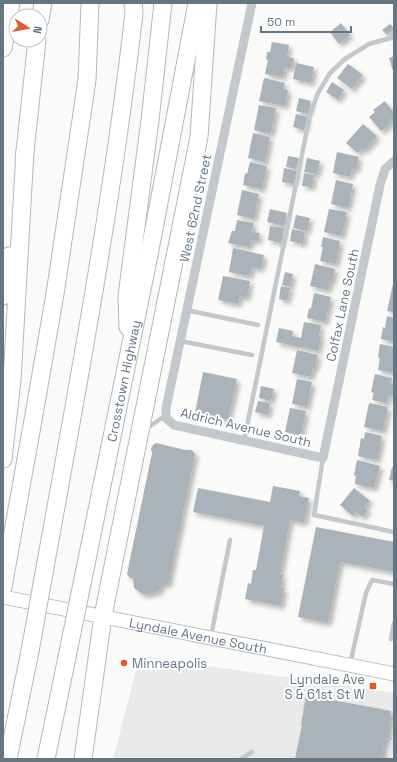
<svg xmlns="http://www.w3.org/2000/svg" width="397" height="762" font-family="'Space Grotesk',sans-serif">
  <defs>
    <filter id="shadow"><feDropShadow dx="3.5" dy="3.5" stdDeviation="2" flood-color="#0004"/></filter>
  </defs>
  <rect width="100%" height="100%" fill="#fafaf8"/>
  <path fill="#e8e9e9" d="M140 656 394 693V759H113Z"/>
  <path fill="#aab3b9" filter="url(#shadow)" d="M341 23 350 35 339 44 330 32Z
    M390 24 394 28 387 35 382 30Z
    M272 42 289 45 287 57 294 58 292 68 285 67 283 77 265 74 268 60 266 59 267 52H270Z
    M394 56V74L389 58Z
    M296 63 314 67 311 83 293 79Z
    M348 64 363 75 352 89 337 78Z
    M264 78 285 83 283 89 288 90 285 106 259 101Z
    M332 82 344 90 338 100 326 92Z
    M299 98 311 101 308 114 296 111Z
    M385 101 394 113V117L389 121 391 123 381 131 369 117 375 112 373 110Z
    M259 105 276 108 271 134 254 130Z
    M296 114 307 117 304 130 293 127Z
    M363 124 377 136 365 150 362 148 358 153 346 143Z
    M253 133 270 137 265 162 248 158Z
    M337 152 359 157 356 170 352 169 350 177 333 173Z
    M288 156 299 158 296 169 286 167Z
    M307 158 320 161 317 174 304 172Z
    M250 162 267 166 262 189 243 185 245 173 247 174Z
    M284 168 297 171 294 184 282 182Z
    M304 173 314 175 312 187 302 186Z
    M336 180 353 184 348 208 331 204Z
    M242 190 259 194 254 219 237 215Z
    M270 209 287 213 284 226 267 222Z
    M329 209 347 212 342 236 324 232Z
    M296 215 310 218 307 231 293 228Z
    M237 220 254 223 252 232 260 233 258 241 251 240 250 247 228 243 232 231H235Z
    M270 226 284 228 281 243 268 240Z
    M292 229 305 232 303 244 290 241Z
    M323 237 340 241 336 264 320 261 323 247H321Z
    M233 248 264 255 261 269 252 267 250 276 229 272Z
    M315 264 335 269 332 282 330 281 328 290 310 286Z
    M285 272 293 274 290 287 282 285Z
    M223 276 250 281 247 298 240 296 238 304 218 300Z
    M393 284H394V312L387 311Z
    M281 286 290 288 287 301 279 299Z
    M314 293 331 297 325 322 307 318 309 308 311 309Z
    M387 316 394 318V342L381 339 383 327 385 328Z
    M304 322 321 325 319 336H321L318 351 276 342 279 328 293 331 292 336 301 338Z
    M380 344 394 347V373L378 370 380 358 378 357Z
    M297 350 318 355 315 368H313L311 377 292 373Z
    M203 372 237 379 228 420 195 413Z
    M375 374 392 378 391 385H394V395L389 394 387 403 372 400 374 393 371 392Z
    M297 379 312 382 307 407 292 404Z
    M261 386 274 389 271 401 259 398Z
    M258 401 270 403 268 415 255 412Z
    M369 403 388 407 383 431 364 427Z
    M290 408 306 411 301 435 285 432Z
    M365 432 382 436 377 460 358 456 361 438 364 439Z
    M156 443 185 450H191L194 452 195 455 170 576V580L168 584H162L160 590 157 592 144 595 134 588 133 578H130L127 574 152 453 151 449 153 445Z
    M357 460 380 466 374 488 355 484 356 476 354 475Z
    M392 467 394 468V481L389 480Z
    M273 486 300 491 299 496 309 498 304 523 290 520 280 575H283L281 588H284L281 606 245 599 248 583 251 584 253 570H256L264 526 193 512 198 488 270 502Z
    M354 488 370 501 364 507 368 510 362 517 356 512 353 516 340 505Z
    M316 527 394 542V572L340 562 328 623 298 617Z
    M306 695 391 711 386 741 384 740 382 759H295L302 725H301Z"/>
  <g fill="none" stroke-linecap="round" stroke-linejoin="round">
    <defs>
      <g id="secondary">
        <path id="s1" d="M3 597 394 674"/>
      </g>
      <g id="motorway">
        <path d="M40 20 43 3"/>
        <path d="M3 48 11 3"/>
        <path d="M24 161 37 40"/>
        <path d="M3 296 9 256"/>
        <path d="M128 327 127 296 150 120 163 3"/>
        <path d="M3 459 12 380 25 151"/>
        <path d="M46 562C79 380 113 197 134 13L133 3"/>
        <path id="s2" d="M85 569 149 255 197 3"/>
        <path d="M3 587 32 426 55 294 87 80 90 3"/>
        <path d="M8 759 30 651"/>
        <path d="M46 759 67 657"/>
        <path d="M83 759 103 616 199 137 208 3"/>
      </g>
    </defs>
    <use href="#secondary" stroke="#b3babf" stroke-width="15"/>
    <use href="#motorway" stroke="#b4b9bd" stroke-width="19"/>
    <path stroke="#bbbfc2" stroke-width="2" stroke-dasharray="2 2" stroke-linecap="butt" d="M386 738 394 739"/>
    <path stroke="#c3c8cc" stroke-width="4.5" d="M186 310 258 325
      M180 341 252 355
      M146 429 166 415
      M244 441 310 115 318 93 330 73 345 59 369 44 394 37
      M323 458 314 515 394 532
      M211 636 230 540
      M391 639 394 623
      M350 664 366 593 372 580 394 584
      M241 759 252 752"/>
    <path stroke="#c3c8cc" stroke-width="9" d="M252 3 166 408V418L174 425 323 458 380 185 385 169 394 161"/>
    <use href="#secondary" stroke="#fff" stroke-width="13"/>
    <use href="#motorway" stroke="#fff" stroke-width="17"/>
    <defs>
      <path id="motorway-bridge" d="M30 651 46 562
        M67 657 85 569"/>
    </defs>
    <use href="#motorway-bridge" stroke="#b4b9bd" stroke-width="19" stroke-linecap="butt"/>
    <use href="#motorway-bridge" stroke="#fff" stroke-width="17"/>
  </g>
  <g fill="#e4572e" stroke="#fff" stroke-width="1.5">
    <circle cx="124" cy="663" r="4"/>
    <rect x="369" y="682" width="8" height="8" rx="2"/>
  </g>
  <g text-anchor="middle" stroke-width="4" stroke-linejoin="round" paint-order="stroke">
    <g font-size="13" fill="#657683" stroke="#fff">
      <text transform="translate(195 208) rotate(-78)" y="5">West 62nd Street</text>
      <text transform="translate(342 305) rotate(-78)" y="5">Colfax Lane South</text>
      <text dy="5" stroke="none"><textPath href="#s2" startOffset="192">Crosstown Highway</textPath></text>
      <text transform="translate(246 427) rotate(13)" y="5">Aldrich Avenue South</text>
      <text dy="5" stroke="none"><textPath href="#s1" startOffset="199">Lyndale Avenue South</textPath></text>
    </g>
    <g font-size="13" fill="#657683" stroke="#fff" text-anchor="start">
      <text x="132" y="668">Minneapolis</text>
      <text x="365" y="684" text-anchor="end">Lyndale Ave<tspan x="365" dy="15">S &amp; 61st St W</tspan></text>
    </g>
  </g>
  <rect width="397" height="762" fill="none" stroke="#657683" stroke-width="8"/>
  <g transform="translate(28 28) rotate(101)"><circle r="19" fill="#ffffff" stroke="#c1c8cd"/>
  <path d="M0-3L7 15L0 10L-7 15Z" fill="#e4572e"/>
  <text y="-6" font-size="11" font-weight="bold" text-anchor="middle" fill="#657683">N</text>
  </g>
  <path d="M261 26v6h90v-6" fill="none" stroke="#657683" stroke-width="2"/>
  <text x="267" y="26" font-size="12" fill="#657683" stroke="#ffffff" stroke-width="3" paint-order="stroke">50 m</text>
</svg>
